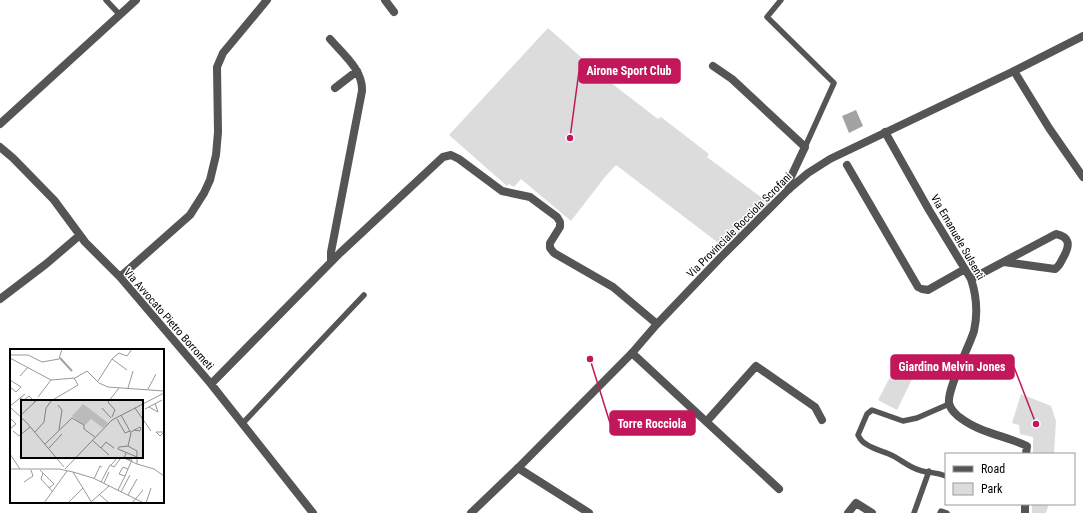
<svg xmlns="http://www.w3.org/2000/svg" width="1083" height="513" font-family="'Roboto Condensed',sans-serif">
  <rect width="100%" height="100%" fill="#fff"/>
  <path fill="#dcdcdc" d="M548 28 606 79 658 119 661 117 709 154 707 157 770 204 737 236 732 235 728 239V245L725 248 616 165 605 177 571 221 521 179 514 187 509 184 507 186 449 135Z
    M898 362 916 371 897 410 878 400Z
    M1021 394 1051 406 1056 421 1054 454H1033V437L1020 434 1019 425 1012 423Z
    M1032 504H1049L1046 513H1032Z"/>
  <path fill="#a3a3a3" d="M856 110 863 126 849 133 842 116Z"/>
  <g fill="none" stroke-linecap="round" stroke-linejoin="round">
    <path stroke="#555" stroke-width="5.5" d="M106 0 120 15
      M781 0 767 17 834 83 805 147
      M242 424 364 295
      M946 476C936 472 931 473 922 471 909 468 901 459 889 454 882 451 873 449 866 444 862 442 860 439 858 435L867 414 872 410 903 421 917 418 949 404
      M914 513 929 471
      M940 513 941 511 947 513"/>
    <path stroke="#555" stroke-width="8" d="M385 0 394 12
      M330 39C343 54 363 70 362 91L331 252V262
      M713 66 732 79 805 147 789 181V189
      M1014 71 1049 128 1083 177
      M335 88 357 71
      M0 124 136 0
      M885 132 929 210 971 279C977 297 978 313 974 331 969 347 947 389 949 403 950 409 957 416 962 419 981 433 1006 436 1027 446L1026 454
      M0 147 13 158 54 200 85 242 120 277 211 384 313 513
      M847 165 918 287 922 289 928 290 965 269
      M120 277 190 215 204 193 210 180 216 155 218 132 217 67 223 53 267 0
      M971 279 1056 234C1070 237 1070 245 1064 256 1061 261 1060 266 1055 269L1004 262
      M0 299 46 264 80 235
      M632 353 779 489
      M211 384 340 253 443 157 451 155 459 159 502 191 530 197 557 217 560 222V227L550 243V248L554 253 613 287 657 324
      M707 421 756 366 815 407 822 420
      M518 468 589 513
      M848 513 856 503 872 513
      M1025 513V504"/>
    <path stroke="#555" stroke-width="8" d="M471 513 518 468 632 353 657 324 720 258 789 189 808 173 830 159 1014 71 1083 36"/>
  </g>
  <g text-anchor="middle" stroke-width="3" stroke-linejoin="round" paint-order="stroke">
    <g font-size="11" fill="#000" stroke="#fff">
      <text transform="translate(739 225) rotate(-45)" y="4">Via Provinciale Rocciola Scrofani</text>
      <text transform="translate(958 237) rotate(60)" y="4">Via Emanuele Sulsenti</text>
      <text transform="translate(169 319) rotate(49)" y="4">Via Avvocato Pietro Borrometi</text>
    </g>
  </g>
  <g transform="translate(10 349)">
    <rect width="154" height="154" fill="#fff"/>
    <path d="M73 55 80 60 98 74 93 79 81 70 75 76 68 72 62 67Z" fill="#dcdcdc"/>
    <path fill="none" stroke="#a3a3a3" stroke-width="2" d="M50 9 62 22"/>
    <path fill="none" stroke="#999" stroke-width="1" d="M0 6H18L32 13 49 10 52 0M0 9 41 31 65 29 77 22 89 34 98 38 154 42M102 10 109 4 117 7 122 0M10 27 18 18M0 31 11 38 6 43 0 38M88 32 102 10 117 21M118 39 123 22M138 40 146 25M28 48 41 31M10 49 14 51 19 47 25 53M48 56 52 61 49 81M0 57 15 45M0 58 17 74 54 118M139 58 148 63 145 54M92 59 101 69M125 59 141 82M135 60 152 51M111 66 121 84 118 97 127 102V115L144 120 154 127M10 67 28 50M102 68 105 61 98 53 109 39M107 70 115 84 120 82M0 80 6 75 0 69M3 82 9 87 20 78M25 83 34 73 36 59 41 52 68 36 64 29M121 83 130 78 131 79 130 82 124 81M154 83H146L150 87 154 83M82 91 99 106M35 95 62 69 74 76V80L85 88M118 97 109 98 108 100 127 108M39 99 52 85M91 99 96 93 104 99M116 104 114 109 127 115M0 105 10 120M116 110 122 111 118 120M0 120H49L63 123 83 129 134 154M55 120 102 71 154 44M30 121 33 124 31 130 42 142M63 123 82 154M33 124 44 135 39 139M84 130 90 117 92 118M14 133 23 127 21 121M91 133 100 116 104 118 110 110 108 108 101 116M94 134 99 123M108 141 115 127 109 125 113 118 118 120 115 127M111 143 120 126M90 146 99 154M118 146 127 130M81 153 99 137M34 154 57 122M58 154 73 139M122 154 133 141M136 154 141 139"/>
    <path fill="#000" fill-opacity="0.15" stroke="#000" stroke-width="2" d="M11 51H133V109H11Z"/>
    <rect width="154" height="154" fill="none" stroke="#000" stroke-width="2"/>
  </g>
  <path fill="none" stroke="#c2185b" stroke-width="1.5" d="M570 138L579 71M1036 424L1014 367M590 359L610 423"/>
  <g fill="#c2185b" stroke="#fff" stroke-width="1.5">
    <circle cx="570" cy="138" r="4"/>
    <circle cx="1036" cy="424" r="4"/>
    <circle cx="590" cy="359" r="4"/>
  </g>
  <g fill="#c2185b" stroke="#c2185b" stroke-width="1.5">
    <rect x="579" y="59" width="101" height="24" rx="4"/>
    <rect x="891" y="355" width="123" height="24" rx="4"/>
    <rect x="610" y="411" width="85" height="24" rx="4"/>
  </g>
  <g font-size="12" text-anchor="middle" font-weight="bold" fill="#fff">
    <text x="629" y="75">Airone Sport Club</text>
    <text x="952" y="371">Giardino Melvin Jones</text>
    <text x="652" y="428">Torre Rocciola</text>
  </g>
  <rect x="945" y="453" width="130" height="52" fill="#ffffff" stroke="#999999"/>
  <rect x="953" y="466" width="20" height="6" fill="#555555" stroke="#999999"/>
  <text x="981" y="473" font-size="12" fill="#000000">Road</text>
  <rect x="953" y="483" width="20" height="12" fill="#dcdcdc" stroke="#999999"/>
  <text x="981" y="493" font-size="12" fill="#000000">Park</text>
</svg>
